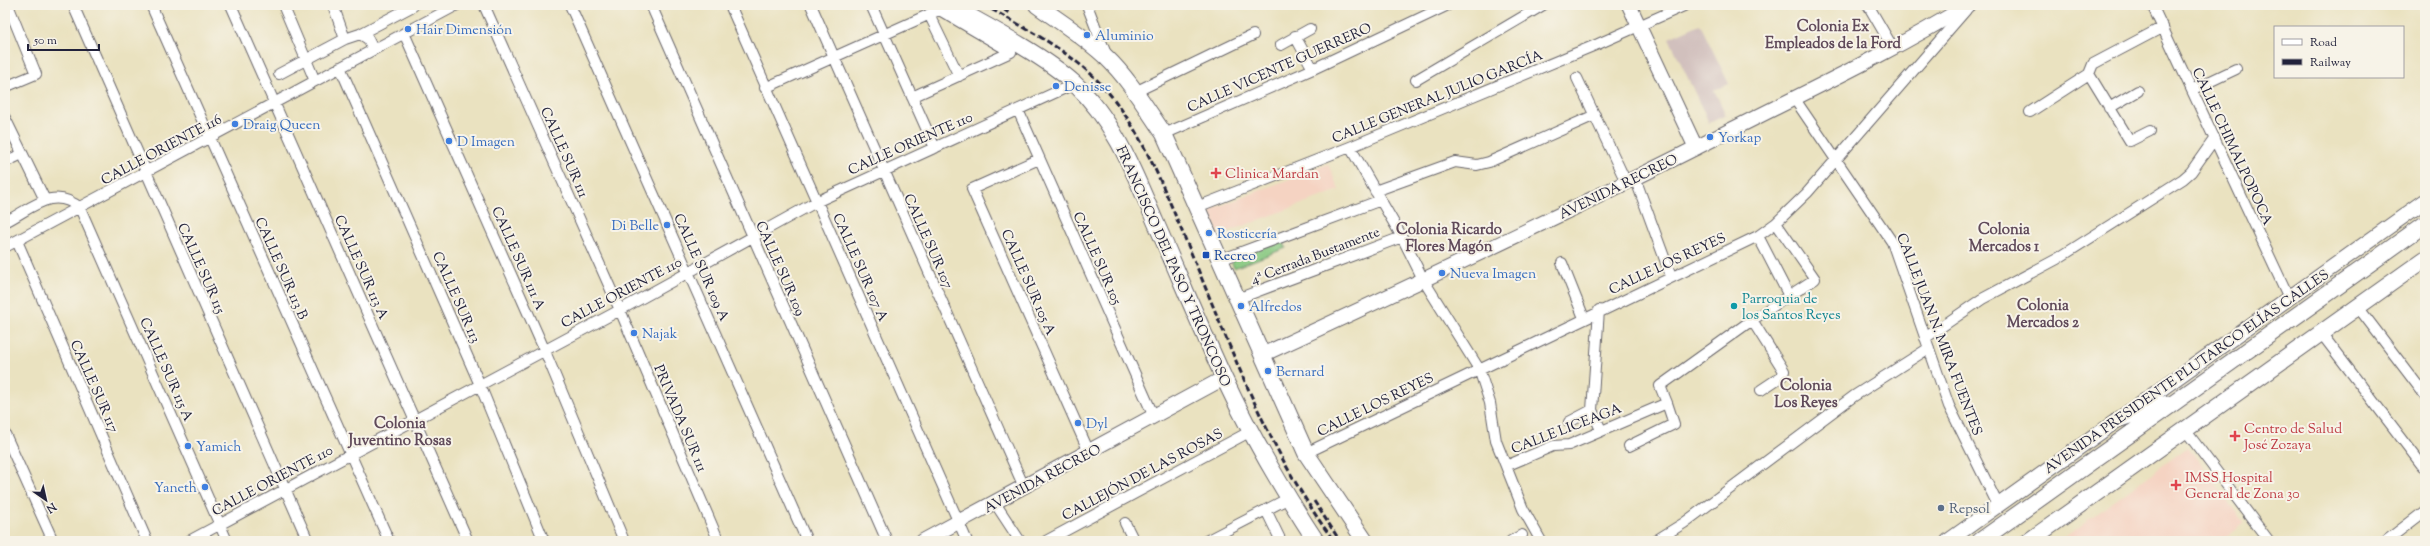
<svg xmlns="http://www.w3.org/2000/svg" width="2430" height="546" font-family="'Sorts Mill Goudy',serif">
  <rect width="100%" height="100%" fill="#f7f3e8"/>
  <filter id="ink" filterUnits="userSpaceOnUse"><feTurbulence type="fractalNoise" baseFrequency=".025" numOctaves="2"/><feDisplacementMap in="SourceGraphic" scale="8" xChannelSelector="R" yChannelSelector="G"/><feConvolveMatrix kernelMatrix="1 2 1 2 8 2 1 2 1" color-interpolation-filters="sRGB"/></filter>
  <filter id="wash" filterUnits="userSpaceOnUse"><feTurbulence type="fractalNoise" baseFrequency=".012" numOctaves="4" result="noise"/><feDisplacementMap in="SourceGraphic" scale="16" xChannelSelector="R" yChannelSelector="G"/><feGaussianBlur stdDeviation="0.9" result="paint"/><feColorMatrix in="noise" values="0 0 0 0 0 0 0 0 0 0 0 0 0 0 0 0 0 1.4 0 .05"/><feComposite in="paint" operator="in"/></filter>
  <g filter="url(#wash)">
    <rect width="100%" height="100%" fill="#eae2c0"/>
    <path fill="#f5d3c2" d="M1328 164 1339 190 1219 235 1210 210Z
      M2188 447 2244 523 2220 541H2060Z"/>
    <path fill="#d1c0bd" d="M1700 24 1729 84 1714 90 1726 115 1709 123 1669 38Z"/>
    <path fill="#87c880" stroke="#54755e" d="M1282 237 1286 248 1234 268 1230 259Z"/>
  </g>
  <g filter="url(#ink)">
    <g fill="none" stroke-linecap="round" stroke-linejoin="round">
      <defs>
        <path id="street" d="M73 5 308 541
          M151 5 389 541
          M231 5 468 541
          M283 5 315 81
          M333 5 345 39
          M484 5 620 310 717 537
          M570 5 807 541
          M651 5 887 541
          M730 5 967 541
          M811 5 1024 487
          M871 5 935 148
          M931 5 1011 52
          M1087 5 1106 54
          M1868 5 1893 48
          M2152 5 2289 298
          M929 14 959 76
          M404 33 544 349 624 541
          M360 34 413 6
          M1295 36 1313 69
          M1281 45 1310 29
          M340 67 480 385 544 541
          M279 74 345 39 360 34 368 39 373 49
          M2089 74 2130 141 2150 131
          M2089 74 2093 64 2163 27
          M1577 78 1626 182
          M1416 80 1543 5
          M5 87 36 74 8 5
          M765 88 939 10
          M2192 90 2236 69
          M1135 92 1253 35
          M912 97 1011 52
          M1794 98 1892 242 1949 406 1998 505
          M2109 108 2138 91
          M1018 110 1154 417
          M2030 112 2089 74
          M5 118 45 200
          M1164 134 1313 69 1448 5
          M1350 147 1402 237 1424 281 1479 369 1490 403 1496 441 1523 509 1541 541
          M1039 159 972 189 1089 452
          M5 162 22 154
          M1635 178 1671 276
          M1375 191 1455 162 1477 165 1489 162 1595 115
          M1197 207 1350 147 1598 44 1686 5
          M5 222C31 209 53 185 80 208L227 541
          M1758 236 1789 296
          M17 241 147 541
          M5 247 457 5
          M1220 260 1381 200
          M1562 263 1584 318
          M1237 299 1402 237
          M2358 307 2425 395
          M1599 310 1592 410 1601 430
          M1752 320 1784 371 1782 376 1761 390
          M2321 333 2425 469
          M1925 338 1982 299 2057 259 2183 179 2191 172 2215 138
          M1569 422 1592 410
          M2186 431 2269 541
          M5 434 53 541
          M1629 446 1674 424 1667 403
          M1306 453 1758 236 1776 223 1807 193 1966 10
          M1506 466 1553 446 1569 445 1667 403 1660 386 1752 320 1815 279 1776 223
          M995 503 1020 541
          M1266 510 1281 541
          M1125 523 1134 541
          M189 541 620 310 816 202 1074 84
          M1046 541 1251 431
          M1206 541 1289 498
          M1511 541 1522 535
          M1655 541 1684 523 1854 396 1929 348
          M2386 541 2425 511"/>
        <path id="secondary" d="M1629 5 1696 148
          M1262 355C1420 282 1578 208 1733 129 1812 89 1893 51 1968 5
          M923 541 1224 378
          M1948 541 2425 201"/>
        <path id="primary" d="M949 5C987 26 1043 55 1074 83 1114 120 1134 172 1155 221 1178 273 1200 326 1224 378 1250 434 1282 489 1316 541
          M1037 5C1060 22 1085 37 1106 57 1129 79 1146 108 1164 134L1306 453 1365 541
          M2119 419 2165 404
          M1980 541 2425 224
          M2029 541 2425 259"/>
      </defs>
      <use href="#street" stroke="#68656a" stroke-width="12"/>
      <use href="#secondary" stroke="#68656a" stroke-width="16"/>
      <use href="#primary" stroke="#68656a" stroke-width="18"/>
      <use href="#street" stroke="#fff" stroke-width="10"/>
      <use href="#secondary" stroke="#fff" stroke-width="14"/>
      <use href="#primary" stroke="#fff" stroke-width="16"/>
      <path stroke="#22223b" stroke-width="3" stroke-dasharray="6 3" stroke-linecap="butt" d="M984 5C1021 26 1061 46 1092 75 1139 120 1162 185 1187 243 1229 343 1269 454 1334 541
        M997 5 1009 13
        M1314 501 1340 541"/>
    </g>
  </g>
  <g fill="#3f7fe0" stroke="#f7f3e8" stroke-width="1.5">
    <circle cx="408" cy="29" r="4"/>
    <circle cx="1087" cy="35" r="4"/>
    <circle cx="1056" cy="86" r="4"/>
    <circle cx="235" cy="124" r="4"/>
    <circle cx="1710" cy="137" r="4"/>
    <circle cx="449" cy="141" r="4"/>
    <circle cx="667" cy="225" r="4"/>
    <circle cx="1209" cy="233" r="4"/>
    <circle cx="1442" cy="273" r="4"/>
    <circle cx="1241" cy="306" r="4"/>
    <circle cx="634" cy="333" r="4"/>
    <circle cx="1268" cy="371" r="4"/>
    <circle cx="1078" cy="423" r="4"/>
    <circle cx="188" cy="446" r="4"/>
    <circle cx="205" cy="487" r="4"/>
  </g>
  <g fill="#e0444e" stroke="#f7f3e8" stroke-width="1.5">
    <path d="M1214 167h4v4h4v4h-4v4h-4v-4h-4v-4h4z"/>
    <path d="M2233 430h4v4h4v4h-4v4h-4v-4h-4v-4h4z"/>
    <path d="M2174 479h4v4h4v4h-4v4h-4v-4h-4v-4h4z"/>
  </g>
  <rect fill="#1a4fb4" stroke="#f7f3e8" stroke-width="1.5" x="1202" y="251" width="8" height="8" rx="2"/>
  <circle fill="#0f9aa8" stroke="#f7f3e8" stroke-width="1.5" cx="1734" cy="306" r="4"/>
  <circle fill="#5c6f8a" stroke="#f7f3e8" stroke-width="1.5" cx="1941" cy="508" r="4"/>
  <g text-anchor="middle" stroke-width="4" stroke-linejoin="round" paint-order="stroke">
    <g font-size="14" fill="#366cbe" stroke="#f7f3e8" text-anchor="start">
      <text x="416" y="34">Hair Dimensión</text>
      <text x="1095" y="40">Aluminio</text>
      <text x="1064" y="91">Denisse</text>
      <text x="243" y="129">Draig Queen</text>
      <text x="1718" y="142">Yorkap</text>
      <text x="457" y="146">D Imagen</text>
      <text x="659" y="230" text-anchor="end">Di Belle</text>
      <text x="1217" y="238">Rosticería</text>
      <text x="1450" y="278">Nueva Imagen</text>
      <text x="1249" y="311">Alfredos</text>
      <text x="642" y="338">Najak</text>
      <text x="1276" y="376">Bernard</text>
      <text x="1086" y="428">Dyl</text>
      <text x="196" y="451">Yamich</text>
      <text x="197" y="492" text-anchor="end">Yaneth</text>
    </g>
    <g font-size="14" fill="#22223b" stroke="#f7f3e8">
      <text transform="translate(1279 67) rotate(-24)" y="5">CALLE VICENTE GUERRERO</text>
      <text transform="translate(1437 96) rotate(-22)" y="5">CALLE GENERAL JULIO GARCÍA</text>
      <text transform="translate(910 143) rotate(-24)" y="5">CALLE ORIENTE 110</text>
      <text transform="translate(2233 146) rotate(65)" y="5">CALLE CHIMALPOPOCA</text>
      <text transform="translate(161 149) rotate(-28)" y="5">CALLE ORIENTE 116</text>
      <text transform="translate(565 152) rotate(66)" y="5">CALLE SUR 111</text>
      <text transform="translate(1618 186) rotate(-26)" y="5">AVENIDA RECREO</text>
      <text transform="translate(929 241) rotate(66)" y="5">CALLE SUR 107</text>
      <text transform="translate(1315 255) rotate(-21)" y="5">4ª Cerrada Bustamente</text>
      <text transform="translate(519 258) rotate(66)" y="5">CALLE SUR 111 A</text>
      <text transform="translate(1098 258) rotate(66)" y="5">CALLE SUR 105</text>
      <text transform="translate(1667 263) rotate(-25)" y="5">CALLE LOS REYES</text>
      <text transform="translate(1174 266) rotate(66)" y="5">FRANCISCO DEL PASO Y TRONCOSO</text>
      <text transform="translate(362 267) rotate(66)" y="5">CALLE SUR 113 A</text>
      <text transform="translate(702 267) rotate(66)" y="5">CALLE SUR 109 A</text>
      <text transform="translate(861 267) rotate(66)" y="5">CALLE SUR 107 A</text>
      <text transform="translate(202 268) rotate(66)" y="5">CALLE SUR 115</text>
      <text transform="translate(282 268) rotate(66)" y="5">CALLE SUR 113 B</text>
      <text transform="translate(781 268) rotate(66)" y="5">CALLE SUR 109</text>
      <text transform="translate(1029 282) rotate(66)" y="5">CALLE SUR 105 A</text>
      <text transform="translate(621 292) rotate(-28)" y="5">CALLE ORIENTE 110</text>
      <text transform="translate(457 297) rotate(66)" y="5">CALLE SUR 113</text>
      <text transform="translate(1940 334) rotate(69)" y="5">CALLE JUAN N. MIRA FUENTES</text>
      <text transform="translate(167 369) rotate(66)" y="5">CALLE SUR 115 A</text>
      <text transform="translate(2186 371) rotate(-35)" y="5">AVENIDA PRESIDENTE PLUTARCO ELÍAS CALLES</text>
      <text transform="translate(95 386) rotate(66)" y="5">CALLE SUR 117</text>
      <text transform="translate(1375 404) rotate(-26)" y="5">CALLE LOS REYES</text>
      <text transform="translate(681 418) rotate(67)" y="5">PRIVADA SUR 111</text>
      <text transform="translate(1566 428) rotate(-21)" y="5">CALLE LICEAGA</text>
      <text transform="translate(1142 474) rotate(-28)" y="5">CALLEJÓN DE LAS ROSAS</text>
      <text transform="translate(1042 478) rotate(-28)" y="5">AVENIDA RECREO</text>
      <text transform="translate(272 480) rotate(-28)" y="5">CALLE ORIENTE 110</text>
    </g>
    <g font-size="14" fill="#be3a42" stroke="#f7f3e8" text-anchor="start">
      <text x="1225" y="178">Clinica Mardan</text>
      <text x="2244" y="433">Centro de Salud<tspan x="2244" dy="16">José Zozaya</tspan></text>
      <text x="2185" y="482">IMSS Hospital<tspan x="2185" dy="16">General de Zona 30</tspan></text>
    </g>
    <g font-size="14" fill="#164399" stroke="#f7f3e8" text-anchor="start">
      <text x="1214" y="260">Recreo</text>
    </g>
    <g font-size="14" fill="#0d838f" stroke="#f7f3e8" text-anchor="start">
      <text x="1742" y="303">Parroquia de<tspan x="1742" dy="16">los Santos Reyes</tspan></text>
    </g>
    <g font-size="14" fill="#4e5e75" stroke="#f7f3e8" text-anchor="start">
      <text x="1949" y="513">Repsol</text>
    </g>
    <g font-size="15" font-weight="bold" fill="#604a5a" stroke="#f7f3e8">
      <text x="1833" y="31">Colonia Ex<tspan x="1833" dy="17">Empleados de la Ford</tspan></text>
      <text x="1449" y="234">Colonia Ricardo<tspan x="1449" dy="17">Flores Magón</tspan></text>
      <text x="2004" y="234">Colonia<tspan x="2004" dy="17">Mercados 1</tspan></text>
      <text x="2043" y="310">Colonia<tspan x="2043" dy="17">Mercados 2</tspan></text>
      <text x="1806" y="390">Colonia<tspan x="1806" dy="17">Los Reyes</tspan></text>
      <text x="400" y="428">Colonia<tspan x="400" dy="17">Juventino Rosas</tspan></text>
    </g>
  </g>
  <rect width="2430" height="546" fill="none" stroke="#f7f3e8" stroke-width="20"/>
  <rect x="2274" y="26" width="130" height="52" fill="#f7f3e8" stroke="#a29fa3"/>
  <rect x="2282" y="39" width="20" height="6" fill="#ffffff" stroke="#a29fa3"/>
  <text x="2310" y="46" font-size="12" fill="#22223b">Road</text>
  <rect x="2282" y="59" width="20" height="6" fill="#22223b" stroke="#a29fa3"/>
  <text x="2310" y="66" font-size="12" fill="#22223b">Railway</text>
  <g transform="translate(46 500) rotate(146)" stroke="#f7f3e8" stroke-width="3" paint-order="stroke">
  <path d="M0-3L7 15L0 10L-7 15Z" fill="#22223b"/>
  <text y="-6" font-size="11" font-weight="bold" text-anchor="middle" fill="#22223b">N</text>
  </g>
  <path d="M28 44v6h71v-6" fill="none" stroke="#22223b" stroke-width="2"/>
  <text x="34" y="44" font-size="12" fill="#22223b" stroke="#f7f3e8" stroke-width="3" paint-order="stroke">50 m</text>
</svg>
